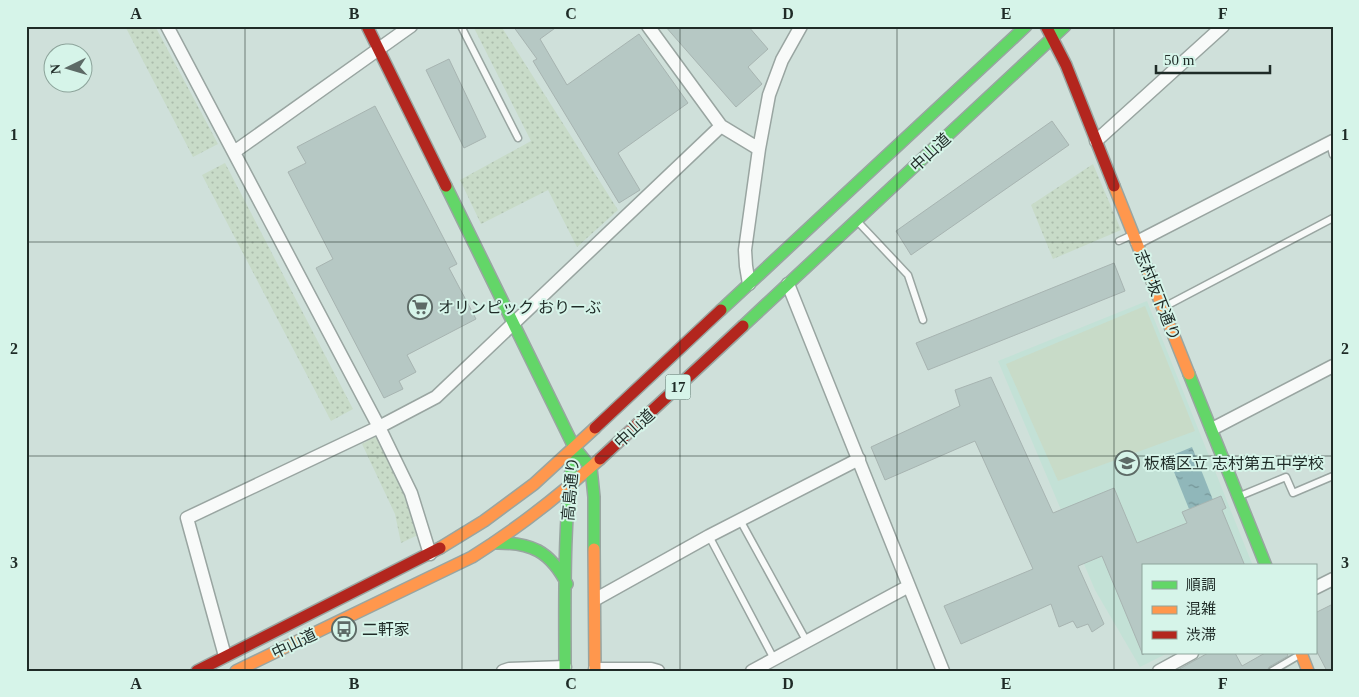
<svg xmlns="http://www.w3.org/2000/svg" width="1359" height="697" font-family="'Times New Roman','Noto Sans JP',serif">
  <defs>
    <pattern id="park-dots" width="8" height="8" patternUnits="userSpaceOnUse" patternTransform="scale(1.25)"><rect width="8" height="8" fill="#c8dbc8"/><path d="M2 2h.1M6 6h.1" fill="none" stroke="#abbcac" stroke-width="1.8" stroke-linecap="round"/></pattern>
    <pattern id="water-ripples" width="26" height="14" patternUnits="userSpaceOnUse" patternTransform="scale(1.25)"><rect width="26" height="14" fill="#90b7ba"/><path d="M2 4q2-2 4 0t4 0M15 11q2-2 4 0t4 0" fill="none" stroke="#759597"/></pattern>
  </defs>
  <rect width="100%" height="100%" fill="#cfe0da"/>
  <path fill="#c3e1d6" d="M1147 301 1253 566H1143V653H1168L1140 667 1095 590 998 361Z"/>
  <path fill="url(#park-dots)" d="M125 26H155L218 144 193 157Z
    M473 26H501L618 210 577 247 548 190 481 224 460 180 531 141Z
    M225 163 353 409 331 421 202 175Z
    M1093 164 1121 230 1053 259 1031 205Z
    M378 435 407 496 418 535 401 543 395 514 362 444Z"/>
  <path fill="#c8dbc8" d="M1145 306 1195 431 1058 481 1006 364Z"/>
  <path fill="url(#water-ripples)" d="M1192 447 1213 500 1189 509 1168 457Z"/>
  <path fill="#b6c8c4" stroke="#a7b4b1" d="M513 26H558L540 39 567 85 639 34 688 103 618 153 640 190 619 203 533 61 537 59Z
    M665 26H748L768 49 748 67 762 84 736 107Z
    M449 59 486 137 464 148 426 70Z
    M375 106 457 264 449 268 476 319 407 355 416 372 399 381 403 389 384 398 316 268 333 259 288 172 306 163 297 147Z
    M1052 121 1069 145 911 255 896 231Z
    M1114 263 1125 291 928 370 916 343Z
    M991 377 1053 513 1114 488 1137 543 1187 523 1182 512 1221 496 1226 508 1222 510 1245 566H1143V655L1102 556 1078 566 1104 624 1092 632 1088 624 1077 628 1073 621 1059 627 1051 604 961 644 944 606 1033 569 975 441 885 480 871 447 960 406 955 390Z
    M1333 604V671H1327L1315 648V613Z
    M1208 653H1235L1242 666 1265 653H1287L1288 656 1269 667 1267 671H1176Z"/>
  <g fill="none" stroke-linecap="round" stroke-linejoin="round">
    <defs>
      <path id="lane" d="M461 26 518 138
        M1330 143 1333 155
        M859 223 908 275 923 320
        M1119 241 1132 235
        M1164 307 1333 218
        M1240 496 1286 477 1293 493 1333 476
        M740 520 807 642
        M709 536 774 659
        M1272 671 1301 654"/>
      <path id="street" d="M167 26 379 427 411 493 430 554
        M648 26 721 126 759 149
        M1096 141 1223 26
        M234 152 411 26
        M1137 242 1333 141
        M749 284 746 266 745 250 759 149 769 95 782 60 801 26
        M788 284 943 671
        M1212 429 1333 366
        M1315 588 1333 579
        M596 599 709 536 859 459
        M225 656 187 518 379 427 436 397 721 126
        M595 669H651L658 671
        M503 671 509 669 565 667
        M752 671 909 586
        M1159 671 1192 653"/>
      <path id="fast" d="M446 186 574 447 591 468 594 497V549
        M721 310 1026 26
        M743 326 1065 26
        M1189 374 1266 566
        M494 543C531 542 550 551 567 584
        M565 671C565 596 563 521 574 447"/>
      <path id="slow" d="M1114 186 1189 374
        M440 548 484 521 534 484 595 428
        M594 549 595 671
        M1301 653 1308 671
        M236 671 472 557C518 528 560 495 600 459"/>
      <path id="jam" d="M367 26 446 186
        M1046 26 1066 65 1114 186
        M595 428 721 310
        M600 459 743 326
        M197 671 440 548"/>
    </defs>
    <use href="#lane" stroke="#99a5a1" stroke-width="9"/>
    <use href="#street" stroke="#99a5a1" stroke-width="15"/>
    <use href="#fast" stroke="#99a5a1" stroke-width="14"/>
    <use href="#slow" stroke="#99a5a1" stroke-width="14"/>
    <use href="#jam" stroke="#99a5a1" stroke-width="14"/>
    <use href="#lane" stroke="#f8faf9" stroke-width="6"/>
    <use href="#street" stroke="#f8faf9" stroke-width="12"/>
    <use href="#fast" stroke="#63d668" stroke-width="11"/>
    <use href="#slow" stroke="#ff974d" stroke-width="11"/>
    <use href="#jam" stroke="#b3261e" stroke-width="11"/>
  </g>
  <path fill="none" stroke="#1f2b27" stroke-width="1" stroke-opacity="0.55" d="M245 26V671M462 26V671M680 26V671M897 26V671M1114 26V671M26 242H1333M26 456H1333"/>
  <defs>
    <symbol id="supermarket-ring" viewBox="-11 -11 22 22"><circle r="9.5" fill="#d6f4e9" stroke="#5d6a66" stroke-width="1.5"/><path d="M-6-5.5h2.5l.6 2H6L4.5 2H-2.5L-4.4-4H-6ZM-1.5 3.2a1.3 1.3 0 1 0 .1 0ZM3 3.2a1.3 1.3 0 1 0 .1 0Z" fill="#5d6a66"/></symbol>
    <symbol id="school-ring" viewBox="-11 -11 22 22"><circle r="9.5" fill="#d6f4e9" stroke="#5d6a66" stroke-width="1.5"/><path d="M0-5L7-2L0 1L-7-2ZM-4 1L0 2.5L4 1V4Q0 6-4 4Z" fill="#5d6a66"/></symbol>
    <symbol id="bus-ring" viewBox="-11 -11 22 22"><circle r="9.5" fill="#d6f4e9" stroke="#5d6a66" stroke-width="1.5"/><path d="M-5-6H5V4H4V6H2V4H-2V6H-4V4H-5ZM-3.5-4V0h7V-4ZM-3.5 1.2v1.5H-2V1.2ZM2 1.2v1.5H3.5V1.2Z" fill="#5d6a66"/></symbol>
  </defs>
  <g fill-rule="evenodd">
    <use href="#supermarket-ring" x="406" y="293" width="28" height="28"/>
    <use href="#school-ring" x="1113" y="449" width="28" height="28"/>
    <use href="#bus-ring" x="330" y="615" width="28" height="28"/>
  </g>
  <g text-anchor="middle" stroke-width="4" stroke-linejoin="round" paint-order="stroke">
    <rect fill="#d6f4e9" stroke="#566761" stroke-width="1" x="665.5" y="374.5" width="25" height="25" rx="4"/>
    <g font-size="15" font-weight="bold" fill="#1f2b27">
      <text x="678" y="392">17</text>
    </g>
    <g font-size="16" fill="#1f2b27" stroke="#d6f4e9">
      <text transform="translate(930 152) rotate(-43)" y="6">中山道</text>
      <text transform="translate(1158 295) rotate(68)" y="6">志村坂下通り</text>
      <text transform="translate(634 428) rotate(-43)" y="6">中山道</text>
      <text transform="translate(570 489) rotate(-85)" y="6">高島通り</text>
      <text transform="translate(294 643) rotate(-26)" y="6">中山道</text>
    </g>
    <g font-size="16" fill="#1f2b27" stroke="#d6f4e9" text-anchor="start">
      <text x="438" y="313">オリンピック おりーぶ</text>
      <text x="1144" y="469">板橋区立 志村第五中学校</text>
      <text x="362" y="635">二軒家</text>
    </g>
  </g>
  <rect width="1359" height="697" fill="none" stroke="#d6f4e9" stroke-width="55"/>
  <rect x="1142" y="564" width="175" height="90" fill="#d6f4e9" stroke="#8da49b"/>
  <rect x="1152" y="581" width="25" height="8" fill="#63d668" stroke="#8da49b"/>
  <text x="1186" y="590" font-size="15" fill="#1f2b27">順調</text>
  <rect x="1152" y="606" width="25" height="8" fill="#ff974d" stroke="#8da49b"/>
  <text x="1186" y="614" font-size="15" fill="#1f2b27">混雑</text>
  <rect x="1152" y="631" width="25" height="8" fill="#b3261e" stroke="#8da49b"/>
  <text x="1186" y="640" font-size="15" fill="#1f2b27">渋滞</text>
  <g transform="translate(68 68) rotate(265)"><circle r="24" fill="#d6f4e9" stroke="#8da49b"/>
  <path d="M0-4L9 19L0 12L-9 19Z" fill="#5d6a66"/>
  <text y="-8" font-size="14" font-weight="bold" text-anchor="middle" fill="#1f2b27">N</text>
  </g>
  <path d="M1156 65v8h114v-8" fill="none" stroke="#1f2b27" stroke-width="2.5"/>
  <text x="1164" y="65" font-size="15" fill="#1f2b27" stroke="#d6f4e9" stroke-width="4" paint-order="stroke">50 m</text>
  <rect x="28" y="28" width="1304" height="642" fill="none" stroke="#1f2b27" stroke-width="2"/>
  <g font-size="16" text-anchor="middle" font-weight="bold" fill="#1f2b27">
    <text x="136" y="19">A</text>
    <text x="354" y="19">B</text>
    <text x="571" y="19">C</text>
    <text x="788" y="19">D</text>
    <text x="1006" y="19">E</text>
    <text x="1223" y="19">F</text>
    <text x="14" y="140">1</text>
    <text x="1345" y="140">1</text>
    <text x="14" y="354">2</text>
    <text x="1345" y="354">2</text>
    <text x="14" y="568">3</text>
    <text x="1345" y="568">3</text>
    <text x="136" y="689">A</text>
    <text x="354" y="689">B</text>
    <text x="571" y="689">C</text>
    <text x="788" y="689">D</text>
    <text x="1006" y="689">E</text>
    <text x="1223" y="689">F</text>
  </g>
</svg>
